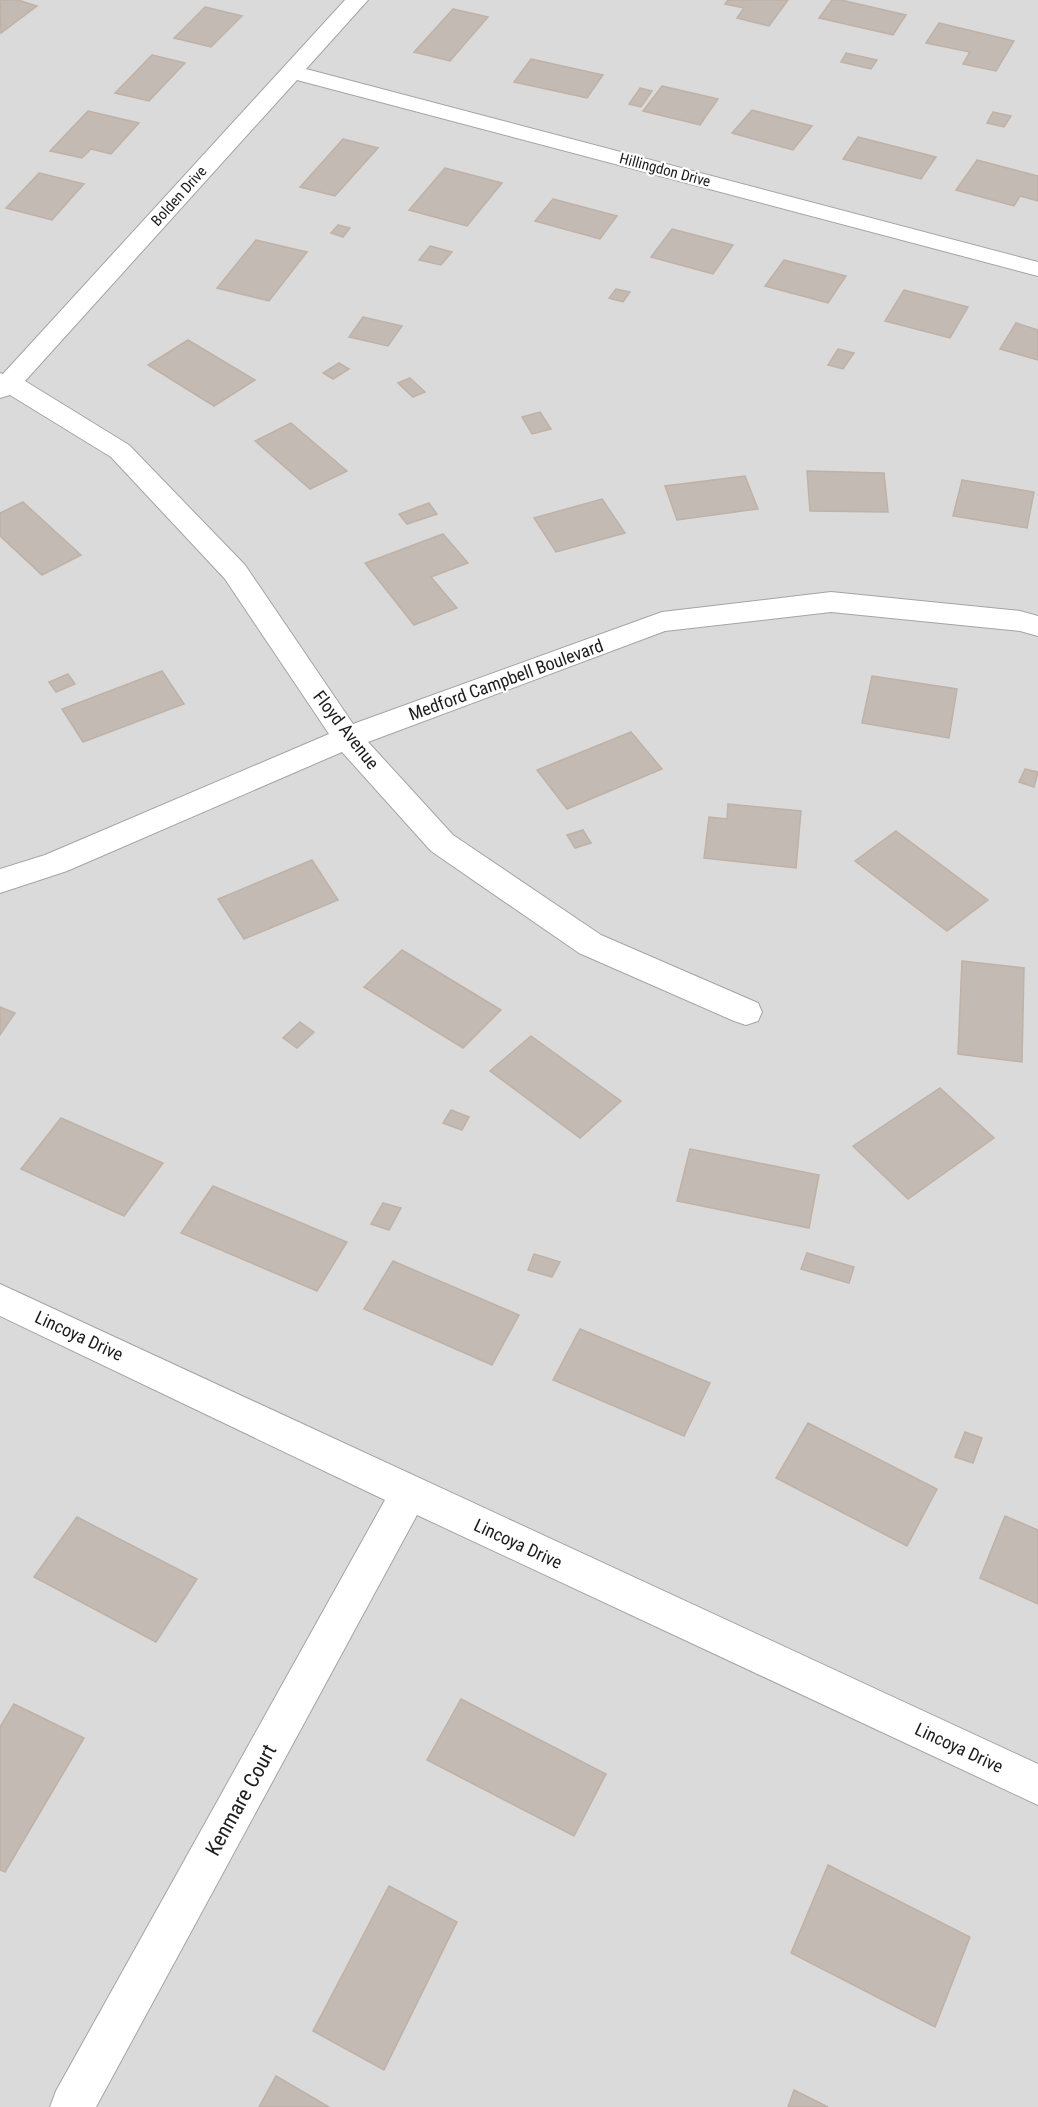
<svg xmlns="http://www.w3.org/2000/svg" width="1038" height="2107" font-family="'Roboto Condensed',sans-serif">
  <rect width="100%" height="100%" fill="#eeebe3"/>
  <path fill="#dbdada" d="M0 0H1038V2107H0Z"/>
  <path fill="#c3bab3" stroke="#bfb1a6" stroke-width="1.5" d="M0 0H18L37 6 1 33Z
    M728 0H788L769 26 737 18 744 8 725 4Z
    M832 0H841L906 15 893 35 819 18Z
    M205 7 242 16 211 47 174 38Z
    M453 9 488 17 450 61 414 52Z
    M939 23 1014 41 996 71 963 64 970 52 926 43Z
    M846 53 877 60 871 69 841 62Z
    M152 55 185 63 149 101 115 93Z
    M531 59 603 75 587 98 514 82Z
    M662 86 718 99 700 125 643 111Z
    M640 88 652 91 641 107 629 104Z
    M752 110 812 126 793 150 732 133Z
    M88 111 139 123 111 154 91 149 82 158 50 151Z
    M993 112 1011 116 1004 127 987 123Z
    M858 137 936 157 921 179 843 159Z
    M343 139 378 148 335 196 300 187Z
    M977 160 1038 176V201L1020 196 1014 206 956 190Z
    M445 168 502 183 467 226 409 210Z
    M39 173 84 184 52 220 6 208Z
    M553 199 617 216 600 239 535 221Z
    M338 225 350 228 343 237 331 233Z
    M672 229 733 245 713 274 651 257Z
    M256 240 307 252 269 301 217 288Z
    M430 246 452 252 441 265 419 260Z
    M784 260 846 276 828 303 765 286Z
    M616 289 630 292 623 302 609 298Z
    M904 290 968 307 950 338 885 321Z
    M363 317 402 326 388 346 349 337Z
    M1016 323 1038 330V360L1000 349Z
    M188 340 255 380 214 406 148 365Z
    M838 349 854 353 843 369 828 365Z
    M339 363 349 369 333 379 323 373Z
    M410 378 425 392 413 397 398 383Z
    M540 412 551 429 532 434 522 417Z
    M291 423 347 471 310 489 255 441Z
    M807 471 884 473 888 512 810 511Z
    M745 476 758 509 677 520 665 486Z
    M962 480 1034 492 1027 528 953 516Z
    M602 499 625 533 556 552 534 518Z
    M23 502 81 555 42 575 0 536V513Z
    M429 503 437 514 407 524 399 514Z
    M443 534 468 563 431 577 457 608 414 625 365 563Z
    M162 671 184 704 83 742 62 709Z
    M68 674 75 684 56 692 49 682Z
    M872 676 957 689 949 738 862 723Z
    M631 732 662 769 567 809 537 770Z
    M1025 769 1038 772 1034 787 1019 782Z
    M728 804 801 811 796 868 704 858 709 817 727 819Z
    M583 830 591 843 575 848 567 835Z
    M896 831 988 900 947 931 855 861Z
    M312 860 338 900 244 939 218 899Z
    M402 950 501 1010 463 1048 364 987Z
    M962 961 1024 968 1022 1062 958 1054Z
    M0 1007 15 1013 0 1035Z
    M300 1022 314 1032 297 1048 283 1038Z
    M531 1036 621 1101 580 1138 490 1071Z
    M940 1088 994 1138 908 1199 853 1146Z
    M451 1110 469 1117 462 1130 443 1123Z
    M61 1118 163 1163 124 1216 21 1169Z
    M690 1149 819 1175 809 1228 677 1201Z
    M213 1186 347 1242 317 1291 181 1233Z
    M383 1203 401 1208 389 1230 371 1224Z
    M807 1253 854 1267 849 1283 801 1269Z
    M534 1254 560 1262 552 1277 528 1270Z
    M393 1261 519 1315 492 1365 364 1309Z
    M580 1329 710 1383 684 1436 553 1380Z
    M808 1423 937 1489 907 1546 776 1478Z
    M965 1432 982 1438 973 1463 955 1457Z
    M1005 1516 1038 1530V1604L980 1578Z
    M77 1517 197 1579 156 1642 34 1577Z
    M461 1699 606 1774 574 1836 427 1760Z
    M14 1704 84 1738 5 1872 0 1870V1727Z
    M828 1865 970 1937 935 2027 791 1953Z
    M389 1886 457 1922 384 2070 313 2031Z
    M276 2076 329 2107H259Z
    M794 2090 828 2107H788Z"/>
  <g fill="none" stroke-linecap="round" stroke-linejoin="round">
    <defs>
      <path id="street" d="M345 0H368L306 69 1038 262V276L297 80 25 381 129 445 245 565 353 724 662 612 831 592 1020 611 1038 616V636L1020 631 831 612 665 631 368 742 453 835 601 935 758 1003 762 1012 758 1021 746 1025 734 1021 579 953 431 851 342 752 67 871 0 893V869L45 855 329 734 225 579 111 457 10 395 0 398V373L3 374Z
        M0 1284 1038 1764V1805L417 1515 96 2107H50L56 2091 385 1500 0 1316Z"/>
    </defs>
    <use href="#street" stroke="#a4a4a4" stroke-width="2"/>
    <use href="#street" fill="#fff" fill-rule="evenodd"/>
  </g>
  <g text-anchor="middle" stroke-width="4.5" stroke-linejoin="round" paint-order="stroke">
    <g font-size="15" fill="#1d1d1d" stroke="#fff">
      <text transform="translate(665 170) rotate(15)" y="5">Hillingdon Drive</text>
      <text transform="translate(179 196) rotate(-48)" y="5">Bolden Drive</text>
    </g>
    <g font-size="18" fill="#1d1d1d" stroke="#fff">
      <text transform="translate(506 680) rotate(-20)" y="6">Medford Campbell Boulevard</text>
      <text transform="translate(346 730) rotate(52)" y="6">Floyd Avenue</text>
      <text transform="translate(79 1336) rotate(25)" y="6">Lincoya Drive</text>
      <text transform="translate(518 1544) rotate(25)" y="6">Lincoya Drive</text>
      <text transform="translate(959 1748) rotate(25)" y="6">Lincoya Drive</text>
    </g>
    <g font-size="21" fill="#1d1d1d" stroke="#fff">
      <text transform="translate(241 1800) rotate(-61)" y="7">Kenmare Court</text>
    </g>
  </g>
</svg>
